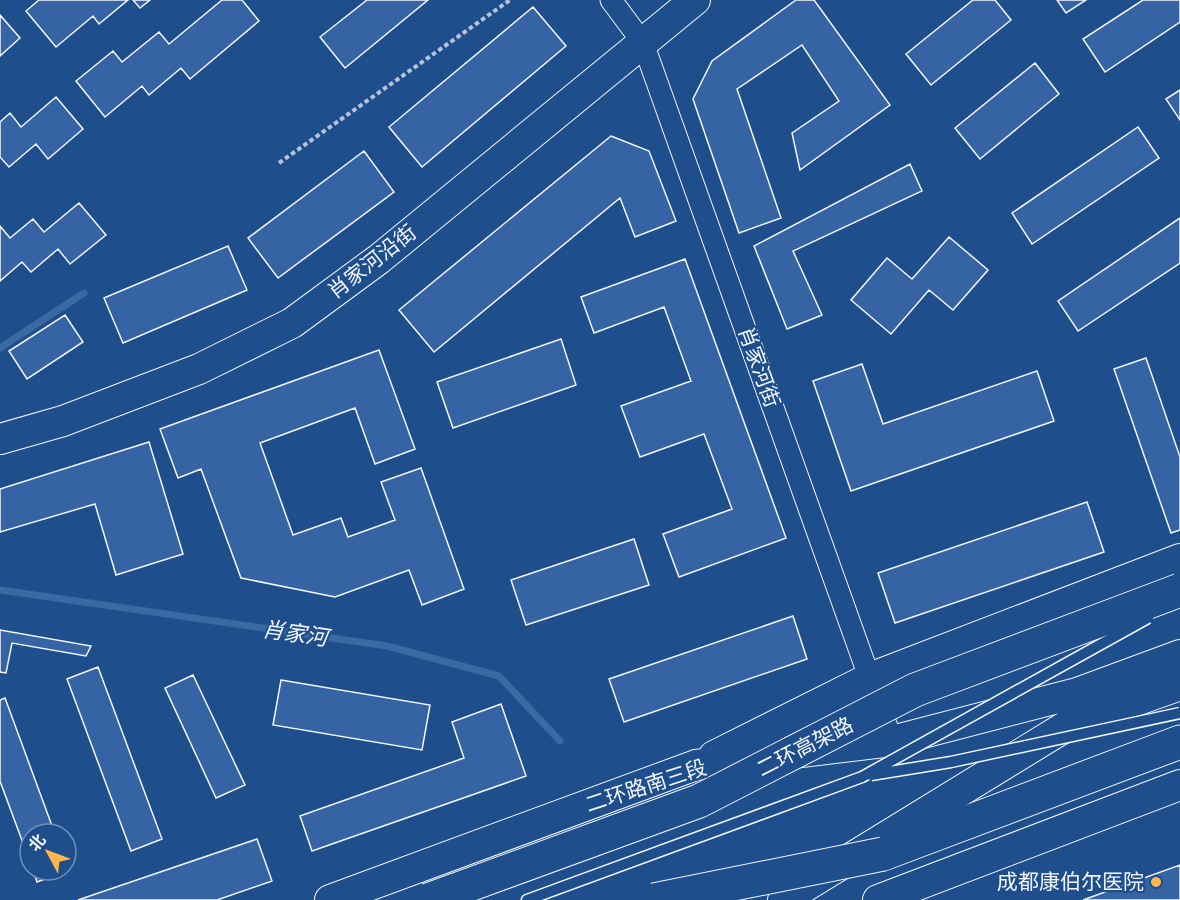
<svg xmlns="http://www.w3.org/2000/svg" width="1180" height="900" font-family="'Source Sans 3','Noto Sans SC',sans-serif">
  <rect width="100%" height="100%" fill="#1f4e8c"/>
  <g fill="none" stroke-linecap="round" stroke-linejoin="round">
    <path stroke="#3b69a3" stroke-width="7" d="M0 348 84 293
      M0 590 387 646 499 676 560 741"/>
  </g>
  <path fill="#3563a3" stroke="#f2f6ff" stroke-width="1.5" d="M39 0H128L99 24 93 16 56 47 26 11Z
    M133 0H150L140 8Z
    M222 0H242L259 21 190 79 181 68 149 95 142 86 105 117 76 81 113 51 122 62 159 32 169 44Z
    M367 0H428L345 68 320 37Z
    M796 0H814L890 105 800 170 792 133 839 101 802 45 737 89 781 218 739 233 693 99 712 61Z
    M973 0H995L1011 20 931 85 906 54Z
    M1057 0H1086L1066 13Z
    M1143 0H1180V22L1105 72 1083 39Z
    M533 7 566 46 422 167 389 127Z
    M0 15 20 38 0 56Z
    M1035 63 1059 94 980 159 955 128Z
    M1180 90V120L1166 99Z
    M56 97 83 129 48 159 36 144 9 167 0 157V122L10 113 21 127Z
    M1138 127 1159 158 1032 244 1012 213Z
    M611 136 649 151 676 221 635 237 620 198 434 352 399 310Z
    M364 151 394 192 278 278 248 238Z
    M910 164 922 191 793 251 822 315 787 329 754 246Z
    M79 203 106 235 70 264 58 249 31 272 22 262 0 281V226L10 238 33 219 44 232Z
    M1180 218V263L1078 331 1058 301Z
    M949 237 988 270 953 310 929 290 891 334 851 300 887 258 912 279Z
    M228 246 247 290 123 343 104 298Z
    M685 259 786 538 679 577 663 534 732 509 704 434 640 457 621 406 691 381 664 307 594 333 581 297Z
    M65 315 83 342 27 379 9 351Z
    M561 339 576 385 453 428 437 382Z
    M379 350 415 449 375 464 355 408 260 443 293 535 341 518 348 537 395 520 381 482 421 468 464 589 422 605 409 570 335 597 241 578 201 469 178 478 160 429Z
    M1146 358 1180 457V530L1171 533 1114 369Z
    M862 364 883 424 1037 371 1054 421 851 491 813 381Z
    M149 442 183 554 116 575 95 504 0 532V489Z
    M1087 502 1104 552 895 623 878 573Z
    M634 539 649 585 526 625 511 580Z
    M793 616 807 659 624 722 609 679Z
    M0 630 91 646 86 656 12 643 6 673 0 672Z
    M98 667 162 839 131 851 67 679Z
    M193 675 245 785 216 798 165 688Z
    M281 680 430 705 422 750 273 725Z
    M5 698 55 834H30V862L0 781V700Z
    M501 704 526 776 312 851 300 816 464 758 452 722Z
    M257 839 272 881 217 900H78Z
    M66 863 69 870 37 882 33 870H66Z
    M1180 865V900H1083Z"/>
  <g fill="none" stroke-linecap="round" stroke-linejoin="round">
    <defs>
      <path id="lane" d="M527 900 862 777"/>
      <path id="street" d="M611 0 643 43 892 741"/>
      <path id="secondary" d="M0 439 63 421 199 369 292 323 379 259 695 0
        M714 756 870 678 1180 559
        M330 900 696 765 892 741 1077 693 1180 655
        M783 900 1068 725 1180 685
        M878 900 1180 785"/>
      <path id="highway" d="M883 854 1180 742"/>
    </defs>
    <use href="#lane" stroke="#f2f6ff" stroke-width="13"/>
    <use href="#street" stroke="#f2f6ff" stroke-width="23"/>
    <use href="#secondary" stroke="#f2f6ff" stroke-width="32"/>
    <use href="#highway" stroke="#f2f6ff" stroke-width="35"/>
    <path stroke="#b3c4dc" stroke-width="4" stroke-dasharray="4.5 3" stroke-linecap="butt" d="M279 163 510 0"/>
    <use href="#lane" stroke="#1f4e8c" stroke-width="10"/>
    <use href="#street" stroke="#1f4e8c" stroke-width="21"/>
    <use href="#secondary" stroke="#1f4e8c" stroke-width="30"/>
    <use href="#highway" stroke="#1f4e8c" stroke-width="33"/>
    <defs>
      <path id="lane-bridge" d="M871 775 951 762 1180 713
        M862 777 1148 618"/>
      <path id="highway-bridge" d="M428 900 699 801 915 690 1180 590
        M654 900 883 854"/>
    </defs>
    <use href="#lane-bridge" stroke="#f2f6ff" stroke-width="13" stroke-linecap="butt"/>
    <use href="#highway-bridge" stroke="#f2f6ff" stroke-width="35" stroke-linecap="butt"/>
    <use href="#lane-bridge" stroke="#1f4e8c" stroke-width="10"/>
    <use href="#highway-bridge" stroke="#1f4e8c" stroke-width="33"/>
  </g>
  <circle fill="#ffb74d" stroke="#1f4e8c" stroke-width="2" cx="1156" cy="882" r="6"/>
  <g text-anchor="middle" stroke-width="4.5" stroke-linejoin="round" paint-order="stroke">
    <g font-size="21" fill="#f2f6ff" stroke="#1f4e8c">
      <text transform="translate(372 262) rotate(-38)" y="7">肖家河沿街</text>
      <text transform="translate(759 367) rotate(70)" y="7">肖家河街</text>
      <text transform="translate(805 747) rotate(-27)" y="7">二环高架路</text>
      <text transform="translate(646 786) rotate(-18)" y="7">二环路南三段</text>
    </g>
    <g font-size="21" fill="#f2f6ff" stroke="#1f4e8c" text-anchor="end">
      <text x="1144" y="889">成都康伯尔医院</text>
    </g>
    <g font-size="22" font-style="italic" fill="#f2f6ff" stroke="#1f4e8c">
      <text transform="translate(295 633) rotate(8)" y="8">肖家河</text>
    </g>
  </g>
  <g transform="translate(48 852) rotate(311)"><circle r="28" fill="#1f4e8c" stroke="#7391ba" stroke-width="1.5"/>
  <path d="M0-4.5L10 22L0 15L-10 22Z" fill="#ffb74d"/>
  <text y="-9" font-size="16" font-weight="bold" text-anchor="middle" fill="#f2f6ff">北</text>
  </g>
</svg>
